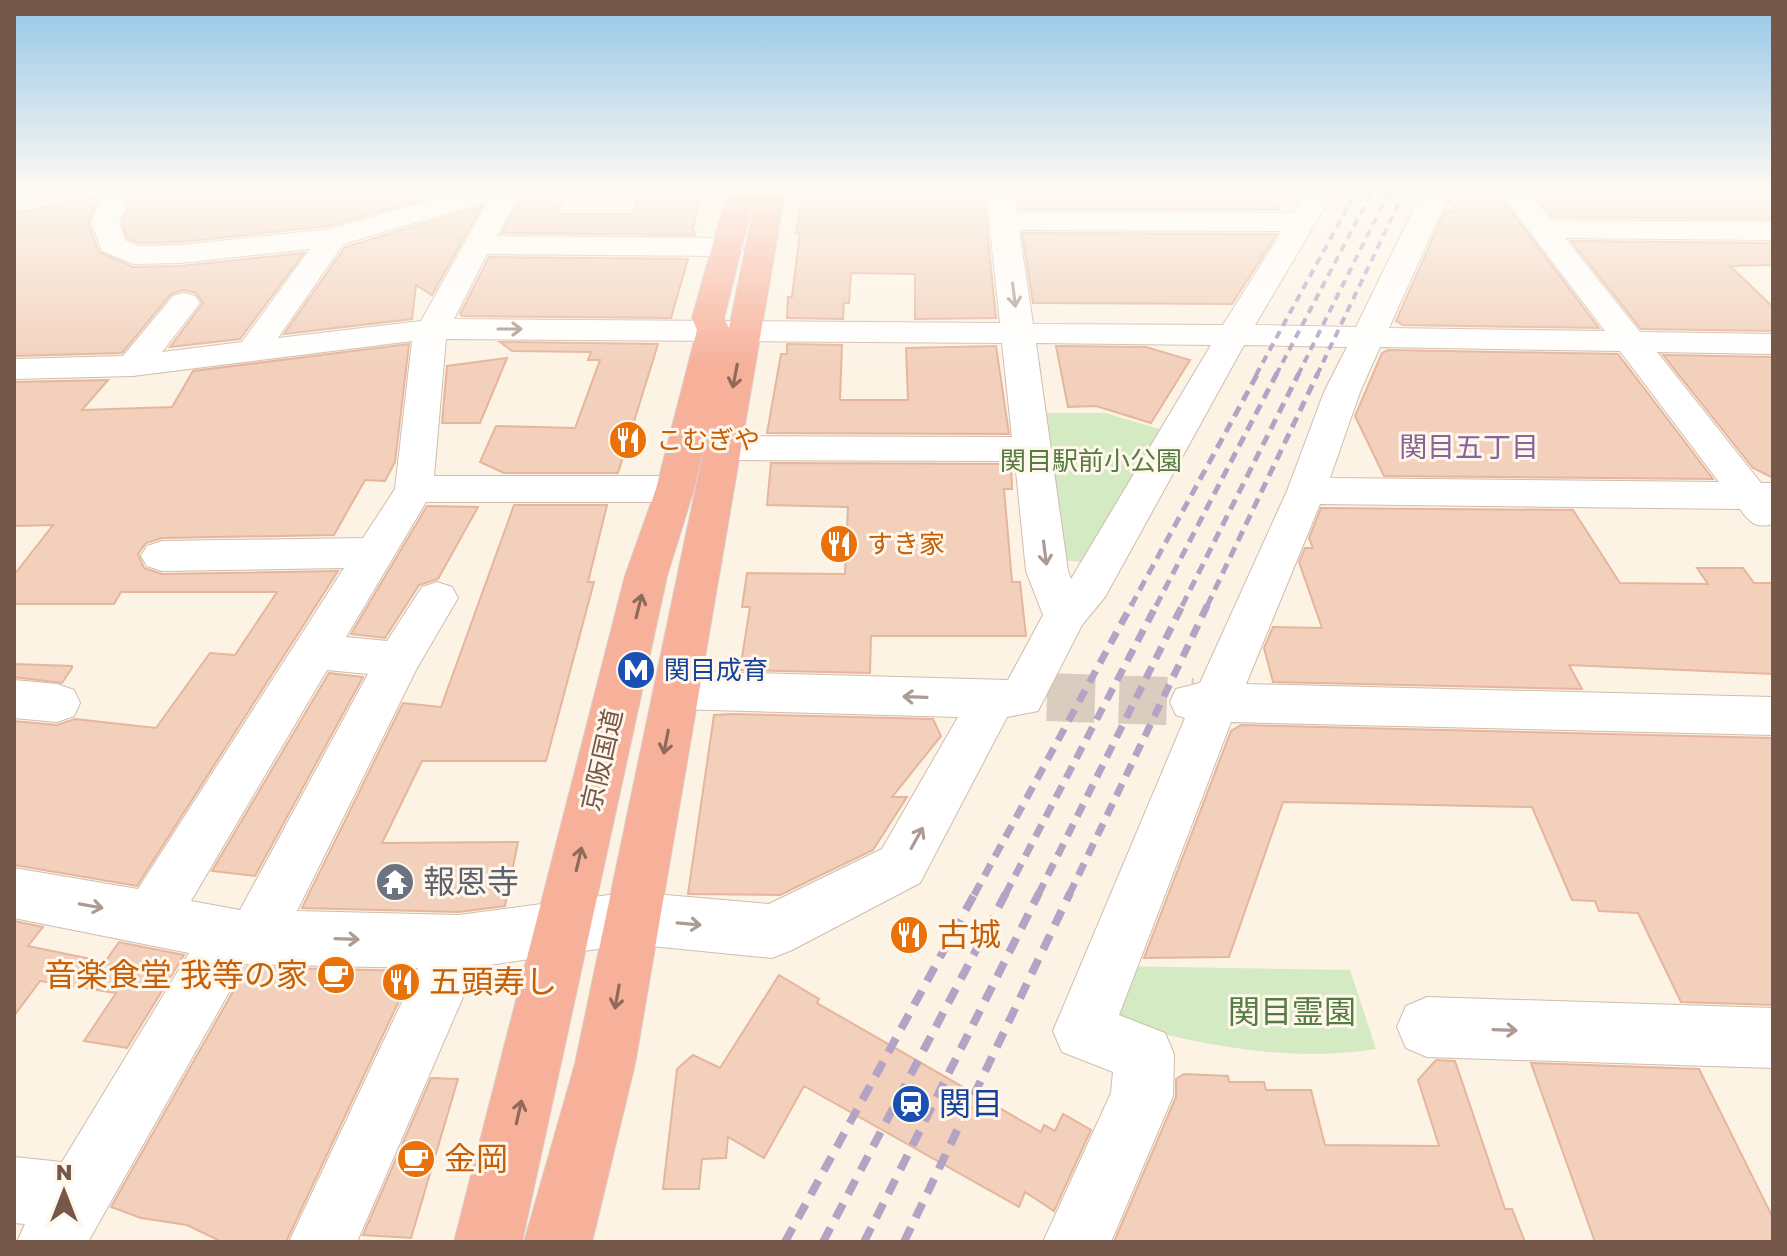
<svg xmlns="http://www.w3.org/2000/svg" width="1787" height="1256" font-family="'Golos Text','Noto Sans JP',sans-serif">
  <rect width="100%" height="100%" fill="#fcf3e5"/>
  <path fill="#d4eac3" d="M1036 413H1105L1163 430 1087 563 1055 559Z
    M1117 966 1350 970 1376 1049C1286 1064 1196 1043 1109 1021Z"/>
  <path fill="#f2d0bc" stroke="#e5b69c" stroke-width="2" d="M169 190H456L329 226 181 242 140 243 127 238 122 222 134 195Z
    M525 190H567L556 214H633L641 190H703L692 232H696L695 235 502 233Z
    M803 190H983L996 318 915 319V274L851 273 849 303H844L843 319 787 318 788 297H792L800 233H796Z
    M1017 190H1269L1280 210 1020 209Z
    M1454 190H1495L1599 328 1403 325 1396 321 1445 211H1456L1449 201Z
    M1530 190H1773V219L1552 217Z
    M99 197 88 223 99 252 133 267 181 266 304 253 240 339 170 347 203 303 196 293 183 290 171 294 122 353 14 356V213Z
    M482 206 432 295 416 285 412 319 284 334 345 247Z
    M1022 233 1277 234 1232 304 1033 303Z
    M1571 241 1773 243V265L1730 266 1773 307V331L1641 329Z
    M489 257 688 259 671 318 462 316 460 314Z
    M500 342 658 344 618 473H504L480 462 496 426 575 428 600 360H588L591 352 512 351Z
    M409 344 395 462 385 481 365 480 334 535 162 538 146 543 138 554 144 568 162 574 338 571 137 886 14 865V721L57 725 75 719 156 728 210 653 235 655 277 592H121L114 604H14V575L53 525 14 526V382L108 380 82 410 172 407 193 371Z
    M787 344 842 345 840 400H908L906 348 996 346 1009 434 767 433 781 354H787Z
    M1056 346 1146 347 1190 360 1151 423 1096 406 1068 407Z
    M1388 350 1618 354 1713 479 1384 476 1355 416 1382 353Z
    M1663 355 1773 357V478L1753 468Z
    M507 358 480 423H442L447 366Z
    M771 463 1011 464 1012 489H1004L1012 582H1020L1026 636H871L870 673 740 670 750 607H742L747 573 845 574 848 507 767 505Z
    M514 505H607L588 582H594L546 761H422L382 843 518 842 505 906 459 912 302 908 403 703 441 707Z
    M427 506 478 507 438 579 419 585 385 638 351 634Z
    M1321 508 1573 510 1620 583 1708 584 1697 568H1743L1754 583H1773V674L1569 665 1582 689 1273 682 1264 648 1273 627 1322 628 1299 562 1305 548H1313L1309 538Z
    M14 664 72 666V668L62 683 14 677Z
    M329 673 363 677 255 876 212 871Z
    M733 714 933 719 941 736 892 797H907L873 850 780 895 688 894 714 715Z
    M1241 725 1773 738V1005L1681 1002 1638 913 1599 911 1595 901 1572 900 1532 807 1283 802 1229 957 1144 958 1231 731Z
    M14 921 43 927 28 946 105 962 119 942 184 955 127 1048 84 1041 116 993 40 981 14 1016Z
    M247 967 413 971 286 1242H222L187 1225 141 1218 111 1207Z
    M779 975 819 999 817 1003 1041 1132 1044 1125 1055 1131 1063 1114 1091 1130 1054 1211 1025 1192 1019 1207 804 1086 764 1158 728 1137 726 1158 702 1159 699 1189H663L677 1069 693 1055 720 1068Z
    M1436 1060 1455 1061 1505 1209H1512L1525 1242H1114L1176 1097V1079L1184 1074 1228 1076 1229 1082H1264L1266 1090H1311L1325 1145 1439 1146 1418 1080Z
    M1531 1063 1699 1069 1773 1218V1242H1595Z
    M431 1078 458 1079 411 1238 363 1235Z"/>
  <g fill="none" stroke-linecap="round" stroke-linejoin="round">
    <path stroke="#daccbe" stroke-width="48" stroke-dasharray="48 24" stroke-linecap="butt" d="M1047 697 1193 702"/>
    <defs>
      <path id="minor" d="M14 190H65L61 196 14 205Z
        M105 190H133L119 222 125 240 139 246 181 245 330 229 466 190H522L497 236 729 238 739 241 744 247 739 253 729 256 487 254 454 319 1000 323 986 190H1014L1017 212 1293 213 1307 190H1335L1255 325 1356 327 1423 190H1451L1389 328 1605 331 1498 190H1526L1551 220 1773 222V240L1565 238 1640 332 1773 334V354L1657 352 1761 483H1773V524C1756 529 1749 522 1740 509L1320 504 1246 684 1773 697V735L1231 722 1119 1015 1165 1033 1174 1054 1173 1096 1111 1242H1043L1111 1093 1113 1072 1062 1052 1053 1031 1185 718 1176 715 1170 702 1176 689 1200 683 1287 491 1324 392 1347 347 1244 345 1105 597 1082 625 1038 711 1007 717 920 883 792 950 772 958 631 944 476 967 357 1242H289L418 968 245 964 88 1242H17L25 1224 14 1223V1157L62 1162 189 953 14 918V868L138 889 344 568 162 571 147 566 141 556 147 546 162 541 363 538 395 489 412 341 133 376 14 379V359L123 356 173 296 184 293 195 296 200 303 162 352 242 342 310 249 181 263 134 264 102 251 91 222ZM488 201 421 321 278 338 343 244ZM1019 230 1282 231 1223 325 1033 324ZM446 339 1002 343 1012 437 721 436 708 439 702 448 708 457 721 460 1015 461 1026 571 1043 615 1008 680 676 671 660 677 653 690 660 703 676 709 958 717 882 849 769 904 631 892 459 915 297 911 417 668 458 598 452 587 437 582 422 587 387 641 346 637 426 502H675L689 498 694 489 689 480 675 476H434ZM1036 343 1211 345 1071 579 1068 571ZM1380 347 1620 351 1719 482 1330 478 1360 392ZM327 670 368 674 240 910 191 901Z
        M14 680 57 684 74 690 80 703 74 716 57 722 14 718Z
        M1427 997 1773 1008V1068L1427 1057 1406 1048 1397 1027 1406 1006Z"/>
      <path id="highway" d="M728 190H756L724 318 729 328 757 192H785L635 1064 592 1242H524L575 1064 709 425 694 489 667 576 522 1242H454L625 576 656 489 697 330 692 318Z"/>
    </defs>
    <use href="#minor" stroke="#d0bcae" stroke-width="2"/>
    <use href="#highway" stroke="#d8d0cc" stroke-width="2"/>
    <use href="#minor" fill="#fff" fill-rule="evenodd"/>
    <use href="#highway" fill="#f7b19b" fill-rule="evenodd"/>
    <path stroke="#b5a3c6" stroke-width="4" stroke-dasharray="8 6" stroke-linecap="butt" d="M1256 375 1357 190
      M1276 375 1373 190
      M1298 375 1390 190
      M1317 375 1405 190"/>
    <path stroke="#b5a3c6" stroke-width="5" stroke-dasharray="11 7" stroke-linecap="butt" d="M1131 606 1258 373
      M1156 606 1277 373
      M1182 606 1299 373
      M1207 606 1318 373"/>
    <path stroke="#b5a3c6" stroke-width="7" stroke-dasharray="13 9" stroke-linecap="butt" d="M974 895 1132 604
      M1005 895 1157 604
      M1038 895 1183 604
      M1069 895 1208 604"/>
    <path stroke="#b5a3c6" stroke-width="8" stroke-dasharray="16 11" stroke-linecap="butt" d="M785 1242 975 893
      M823 1242 1006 893
      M864 1242 1039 893
      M904 1242 1070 893"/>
  </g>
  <defs><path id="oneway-shaft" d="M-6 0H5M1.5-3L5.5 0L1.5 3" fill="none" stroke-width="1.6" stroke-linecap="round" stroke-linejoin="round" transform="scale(2)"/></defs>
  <g stroke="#ac9b92">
    <use href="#oneway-shaft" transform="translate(1014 295) rotate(83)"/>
    <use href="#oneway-shaft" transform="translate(510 329)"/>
    <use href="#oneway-shaft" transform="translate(1045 553) rotate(83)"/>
    <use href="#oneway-shaft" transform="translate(915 697) rotate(-178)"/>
    <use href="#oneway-shaft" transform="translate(917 838) rotate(-61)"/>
    <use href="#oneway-shaft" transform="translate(91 906) rotate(10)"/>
    <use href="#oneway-shaft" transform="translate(689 924) rotate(5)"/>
    <use href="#oneway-shaft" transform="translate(347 939) rotate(2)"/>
    <use href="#oneway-shaft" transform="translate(1505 1030) rotate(2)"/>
  </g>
  <g stroke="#8f6a5a">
    <use href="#oneway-shaft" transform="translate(735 376) rotate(101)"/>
    <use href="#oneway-shaft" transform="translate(639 606) rotate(-76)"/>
    <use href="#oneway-shaft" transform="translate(666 742) rotate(101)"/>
    <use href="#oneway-shaft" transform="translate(579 859) rotate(-77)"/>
    <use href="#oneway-shaft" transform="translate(617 997) rotate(100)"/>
    <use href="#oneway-shaft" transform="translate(519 1112) rotate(-77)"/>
  </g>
  <linearGradient id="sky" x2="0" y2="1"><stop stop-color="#95c6e7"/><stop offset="0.52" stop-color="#fefaf3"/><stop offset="1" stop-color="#fefaf3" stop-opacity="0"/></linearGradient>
  <rect width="1787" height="365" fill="url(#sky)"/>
  <defs>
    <symbol id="restaurant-disc" viewBox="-11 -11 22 22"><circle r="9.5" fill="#e8710a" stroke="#fff7eb"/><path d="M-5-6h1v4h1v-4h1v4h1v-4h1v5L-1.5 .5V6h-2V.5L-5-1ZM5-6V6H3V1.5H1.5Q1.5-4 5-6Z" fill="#fff"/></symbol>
    <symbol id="metro-disc" viewBox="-11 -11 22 22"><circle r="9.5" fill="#1a4fb4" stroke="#fff7eb"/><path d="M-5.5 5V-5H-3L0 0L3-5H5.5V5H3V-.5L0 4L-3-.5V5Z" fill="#fff"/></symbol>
    <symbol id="temple-disc" viewBox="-11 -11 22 22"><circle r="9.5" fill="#6b7280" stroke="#fff7eb"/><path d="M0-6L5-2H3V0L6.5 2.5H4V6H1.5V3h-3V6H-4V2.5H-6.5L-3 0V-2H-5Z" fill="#fff"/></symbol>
    <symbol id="cafe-disc" viewBox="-11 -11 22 22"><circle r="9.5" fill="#e8710a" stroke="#fff7eb"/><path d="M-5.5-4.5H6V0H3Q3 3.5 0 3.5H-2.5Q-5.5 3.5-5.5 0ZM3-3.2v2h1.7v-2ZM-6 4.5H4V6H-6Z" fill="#fff"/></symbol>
    <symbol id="station-disc" viewBox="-11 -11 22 22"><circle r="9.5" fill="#1a4fb4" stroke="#fff7eb"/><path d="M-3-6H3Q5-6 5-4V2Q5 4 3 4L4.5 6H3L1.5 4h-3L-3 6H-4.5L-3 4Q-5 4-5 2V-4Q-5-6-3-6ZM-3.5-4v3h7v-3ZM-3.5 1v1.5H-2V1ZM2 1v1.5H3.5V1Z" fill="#fff"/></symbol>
  </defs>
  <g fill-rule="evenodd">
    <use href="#restaurant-disc" x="606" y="418" width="44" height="44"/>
    <use href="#restaurant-disc" x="817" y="522" width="44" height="44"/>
    <use href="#metro-disc" x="614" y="648" width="44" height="44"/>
    <use href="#temple-disc" x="373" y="860" width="44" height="44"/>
    <use href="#restaurant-disc" x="887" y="913" width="44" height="44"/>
    <use href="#cafe-disc" x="314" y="953" width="44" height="44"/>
    <use href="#restaurant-disc" x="379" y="960" width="44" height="44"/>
    <use href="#station-disc" x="889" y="1082" width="44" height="44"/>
    <use href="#cafe-disc" x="394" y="1137" width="44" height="44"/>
  </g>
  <g text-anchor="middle" stroke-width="6" stroke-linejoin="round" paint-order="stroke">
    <g font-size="26" fill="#c56008" stroke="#fff7eb" text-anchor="start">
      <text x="656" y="449">こむぎや</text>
      <text x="867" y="553">すき家</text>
    </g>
    <g font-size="26" fill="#547b42" stroke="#fff7eb">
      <text x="1091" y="470">関目駅前小公園</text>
    </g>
    <g font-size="26" fill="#164399" stroke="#fff7eb" text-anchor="start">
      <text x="664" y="679">関目成育</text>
    </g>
    <g font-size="26" fill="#75584a" stroke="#fff7eb">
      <text transform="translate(602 760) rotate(-77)" y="9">京阪国道</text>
    </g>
    <g font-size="28" fill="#866599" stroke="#fff7eb">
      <text x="1469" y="457">関目五丁目</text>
    </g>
    <g font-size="32" fill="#5b616d" stroke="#fff7eb" text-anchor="start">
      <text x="423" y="893">報恩寺</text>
    </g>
    <g font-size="32" fill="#c56008" stroke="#fff7eb" text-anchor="start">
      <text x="937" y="946">古城</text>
      <text x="308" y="986" text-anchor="end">音楽食堂 我等の家</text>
      <text x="429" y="993">五頭寿し</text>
      <text x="444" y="1170">金岡</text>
    </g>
    <g font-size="32" fill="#547b42" stroke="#fff7eb">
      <text x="1292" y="1023">関目霊園</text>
    </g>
    <g font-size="32" fill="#164399" stroke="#fff7eb" text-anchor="start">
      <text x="939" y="1115">関目</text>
    </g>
  </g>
  <rect width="1787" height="1256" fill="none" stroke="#75584a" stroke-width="32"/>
  <g transform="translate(64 1192)" stroke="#fff7eb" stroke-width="6" paint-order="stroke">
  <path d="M0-6L14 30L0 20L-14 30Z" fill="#75584a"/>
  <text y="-12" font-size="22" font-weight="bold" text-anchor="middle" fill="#75584a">N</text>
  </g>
</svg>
